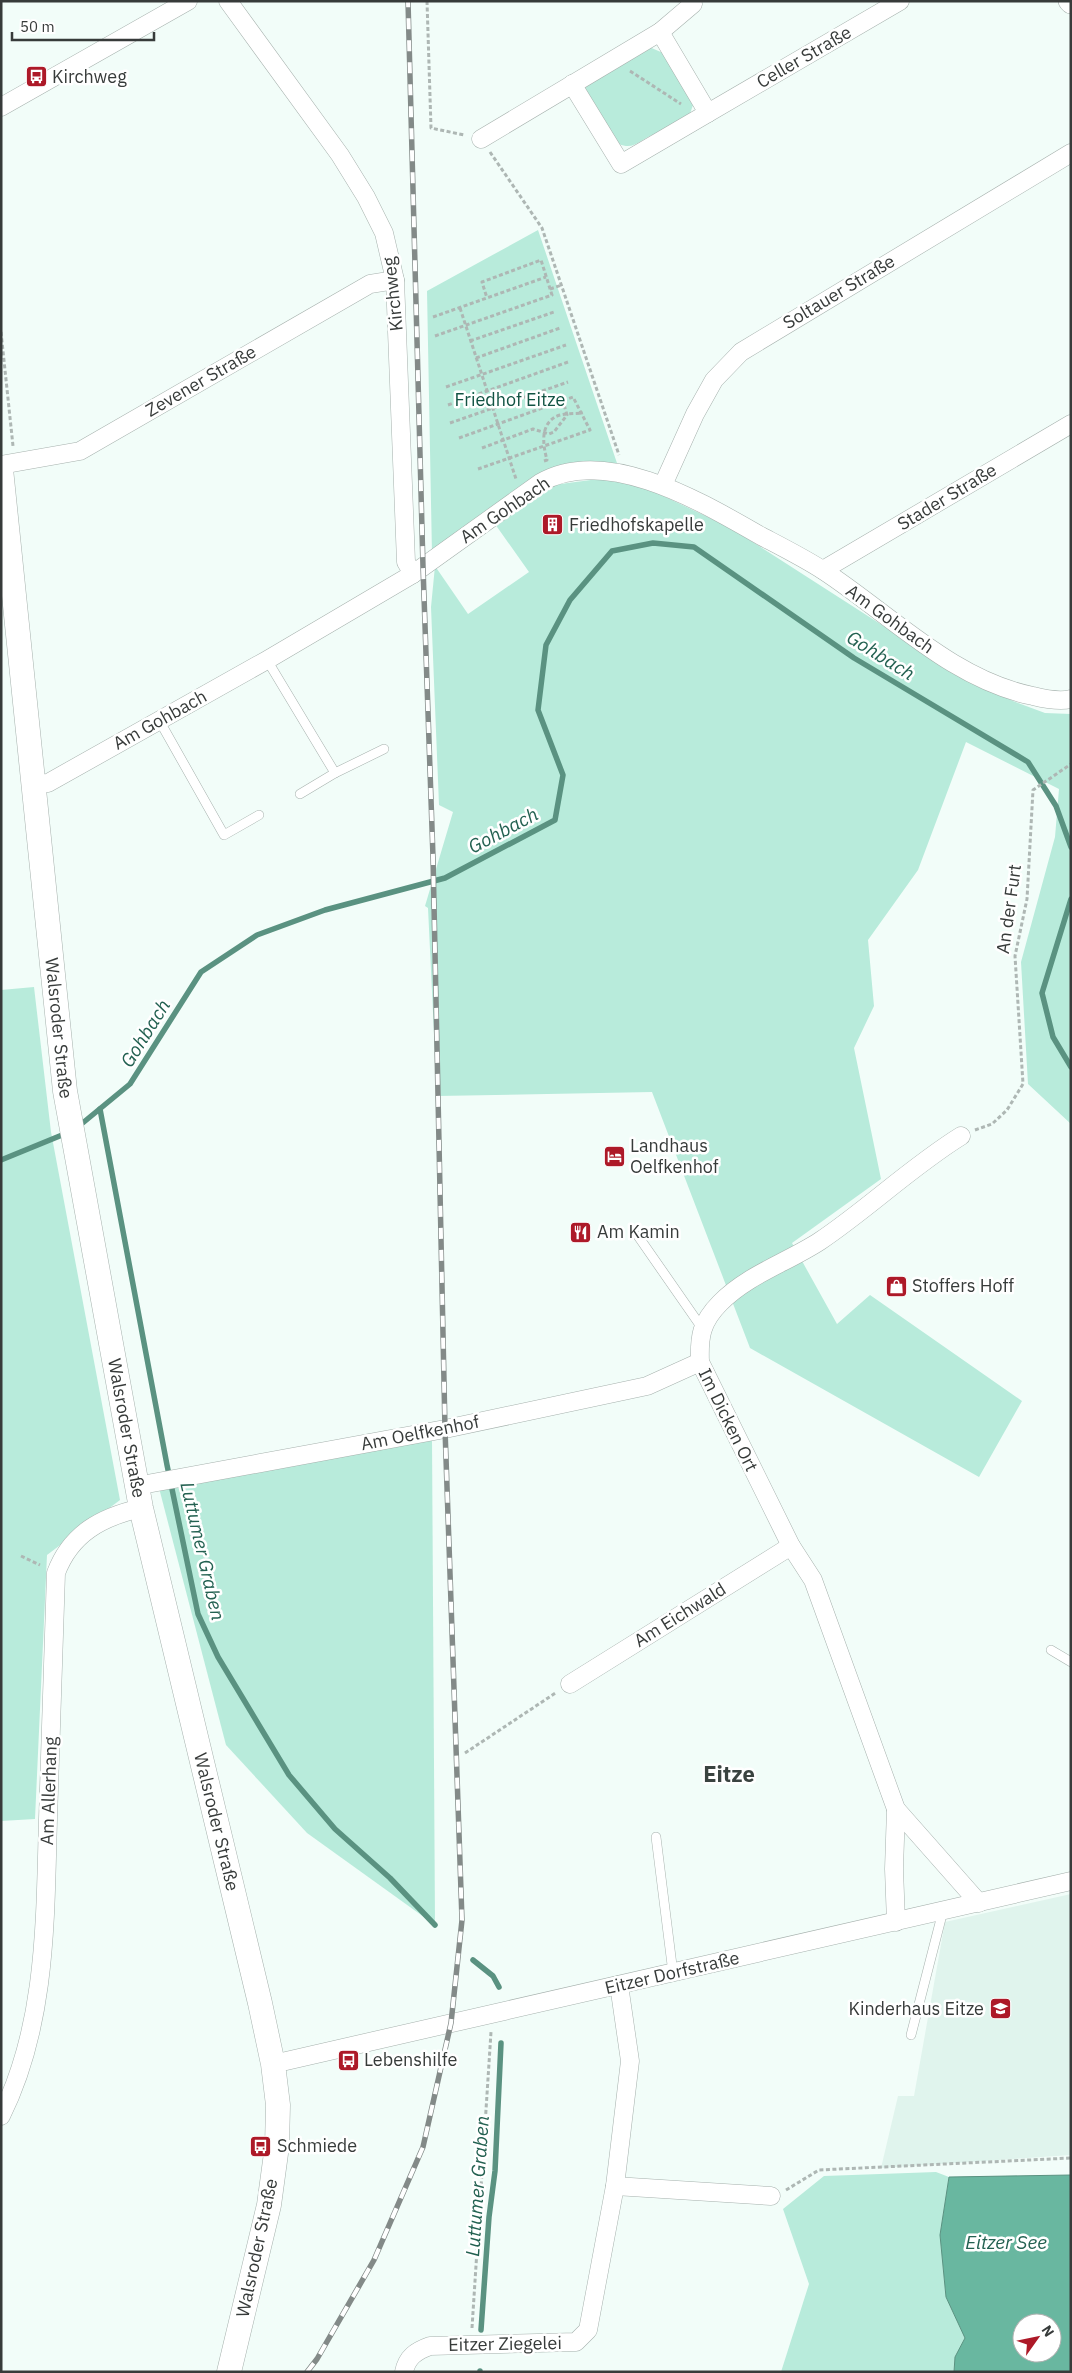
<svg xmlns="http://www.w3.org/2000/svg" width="1072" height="2373" viewBox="0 0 1072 2373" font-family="'IBM Plex Sans',sans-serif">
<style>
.built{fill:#e0f4ed}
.green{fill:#b8ebdb}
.water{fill:#69b7a0;stroke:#5a9281;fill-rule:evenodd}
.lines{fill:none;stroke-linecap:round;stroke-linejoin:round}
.stream{stroke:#5a9281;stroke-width:5.5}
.service-casing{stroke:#a6b1ad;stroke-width:10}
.minor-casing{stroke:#a6b1ad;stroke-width:19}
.tertiary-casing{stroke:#a6b1ad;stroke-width:22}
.secondary-casing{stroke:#a6b1ad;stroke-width:25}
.path{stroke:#aeb7b4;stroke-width:3;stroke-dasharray:4 2.5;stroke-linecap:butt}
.service{stroke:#fff;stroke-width:9}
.minor{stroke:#fff;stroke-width:18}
.tertiary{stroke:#fff;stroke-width:21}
.secondary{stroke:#fff;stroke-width:24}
.rail-casing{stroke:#838a88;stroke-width:5.5}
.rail{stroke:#fff;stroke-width:4;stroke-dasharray:11;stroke-linecap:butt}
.labels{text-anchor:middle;stroke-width:5;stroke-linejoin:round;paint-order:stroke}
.street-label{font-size:18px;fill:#373b3a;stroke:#fff}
.poi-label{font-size:18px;fill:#373b3a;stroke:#fff;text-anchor:start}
.park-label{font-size:18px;fill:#115343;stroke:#fff}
.water-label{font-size:19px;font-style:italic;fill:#236151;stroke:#fff}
.district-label{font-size:22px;font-weight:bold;fill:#3a4340;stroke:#fff}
</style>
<rect width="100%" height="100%" fill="#f2fdf9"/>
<polygon class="built" points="1071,1894 1071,2155 881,2168 898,2096 914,2096 945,1922"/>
<g class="green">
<path d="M647,46L663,53L693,105C691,110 690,116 687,119C678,127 665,132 655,134C641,138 635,151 619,144L585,89L587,83Z"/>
<polygon points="538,230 618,466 578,465 432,555 427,291"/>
<polygon points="621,476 731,528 952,670 1013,701 1045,713 1071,714 1071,1124 1028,1084 1021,962 1055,837 1059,789 966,742 918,870 868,940 874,1006 854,1048 881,1179 792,1243 837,1324 870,1295 1022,1401 979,1477 750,1348 652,1092 437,1096 428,908 425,906 453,812 439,805 431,607 435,566 468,614 529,572 495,524 553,485"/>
<polygon points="34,987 51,1132 120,1500 47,1555 35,1819 1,1821 1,990"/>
<polygon points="432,1439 435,1925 307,1833 226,1745 159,1488"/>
<polygon points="936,2172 949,2177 940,2235 946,2297 965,2338 955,2357 954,2372 781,2372 809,2284 783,2209 824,2176"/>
</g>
<path class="water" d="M1071,2175V2372H954L955,2357L965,2338L946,2297L940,2235L949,2177ZM1022,2323H1052V2353H1022Z"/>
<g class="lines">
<g class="stream">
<polyline points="1071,899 1042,993 1053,1037 1071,1067"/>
<polyline points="100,1109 167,1465 198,1614 218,1657 289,1775 335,1829 390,1878 435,1925"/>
<polyline points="79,1126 130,1084 201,972 257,935 325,910 445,878 555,820 563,775 538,710 546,645 570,600 612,551 653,543 694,547 854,658 1028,762 1056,806 1071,847"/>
<polyline points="1,1160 67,1133"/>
<polyline points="473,1960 493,1976 499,1987"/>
<polyline points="481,2330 489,2217 495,2171 501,2043"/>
<polyline points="480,2372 480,2371"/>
</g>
<defs>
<g id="service">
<polyline points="267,660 335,773 300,794"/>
<polyline points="159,720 224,835 259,815"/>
<polyline points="335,773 384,749"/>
<polyline points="638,1236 702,1328"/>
<polyline points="1051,1650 1071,1662"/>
<polyline points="656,1837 673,1973"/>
<polyline points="911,2035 943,1911"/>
</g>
<g id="minor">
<polyline points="228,1 340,155 366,197 384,233 395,280 406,562 413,574"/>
<polyline points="660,32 693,4"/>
<polyline points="572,84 621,164 708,113"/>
<polyline points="1,107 188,1"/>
<polyline points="481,139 660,32 708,113 900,1"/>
<polyline points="1,465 80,451 370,284 395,280"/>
<polyline points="663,485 695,414 714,380 741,352 1071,153"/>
<polyline points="823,570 1071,424"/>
<path d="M34,784L48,783L267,660L413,574L540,483C606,444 703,503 761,536C782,547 804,558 824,571C891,615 953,680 1033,696C1045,699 1059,702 1071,699"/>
<path d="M961,1136C911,1167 869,1208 820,1241C788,1262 747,1275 720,1303C701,1322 699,1337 700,1362L791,1546L813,1580L896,1809L979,1903"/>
<polyline points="136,1486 445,1429 647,1386 700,1362"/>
<polyline points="570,1684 791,1546"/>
<polyline points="896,1922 894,1869 896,1809"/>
<polyline points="273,2064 1071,1881"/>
<path d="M1,2116C47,2024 45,1919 48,1819C51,1737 53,1655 56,1573C71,1533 102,1517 141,1508"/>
<polyline points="615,2186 771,2196"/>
<path d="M404,2372C407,2357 416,2351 430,2346L576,2342L588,2330L615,2186L630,2061L619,1985"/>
</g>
<polyline id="tertiary" points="1069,1 1071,3"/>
<g id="secondary">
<path id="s1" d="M1,469L65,1091L141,1508L260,2003L273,2064L278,2105L277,2146L269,2205L229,2372"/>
</g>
</defs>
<use href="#service" class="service-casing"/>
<use href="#minor" class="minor-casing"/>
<use href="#tertiary" class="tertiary-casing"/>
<use href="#secondary" class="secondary-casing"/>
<g class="path">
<polyline points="427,1 431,128 464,135"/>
<polyline points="630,71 681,104"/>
<polyline points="490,152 542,228 619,455"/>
<polyline points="550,289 562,285"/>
<polyline points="460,308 516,479"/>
<polyline points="433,317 546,277"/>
<polyline points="1,332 13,446"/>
<polyline points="435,336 552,295 541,260 482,282 487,298"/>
<polyline points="470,341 554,312"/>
<polyline points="476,358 560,328"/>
<polyline points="446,387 566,345"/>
<polyline points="448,405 568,362"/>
<polyline points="450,423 568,382"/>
<polyline points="459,438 573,397 590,430 478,469"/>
<polyline points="482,448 533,429 549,434 554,432 567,415 563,401"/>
<path d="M544,461L547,460C543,445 540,426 555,417C562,413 575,414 583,413"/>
<polyline points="975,1130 992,1124 1007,1110 1023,1084 1015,956 1027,899 1033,790 1071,764"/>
<polyline points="21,1556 40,1565"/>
<polyline points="465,1753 557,1692"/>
<polyline points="786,2190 819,2170 1071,2158"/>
<polyline points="472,2328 491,2032"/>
</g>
<use href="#service" class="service"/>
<use href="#minor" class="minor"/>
<use href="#tertiary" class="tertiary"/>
<use href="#secondary" class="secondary"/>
<defs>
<polyline id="rail" points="307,2372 317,2359 374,2260 423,2147 451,2023 462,1920 445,1429 433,857 423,567 408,1"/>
</defs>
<use href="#rail" class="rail-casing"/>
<use href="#rail" class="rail"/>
</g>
<defs>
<symbol id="bus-square" viewBox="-11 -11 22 22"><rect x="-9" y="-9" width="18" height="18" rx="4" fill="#ad1928" stroke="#fff"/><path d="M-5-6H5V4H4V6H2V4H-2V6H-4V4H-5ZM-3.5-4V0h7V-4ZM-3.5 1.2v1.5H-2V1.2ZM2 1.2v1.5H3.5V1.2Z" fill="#fff"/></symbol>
<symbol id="building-square" viewBox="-11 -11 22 22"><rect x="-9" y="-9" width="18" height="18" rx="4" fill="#ad1928" stroke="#fff"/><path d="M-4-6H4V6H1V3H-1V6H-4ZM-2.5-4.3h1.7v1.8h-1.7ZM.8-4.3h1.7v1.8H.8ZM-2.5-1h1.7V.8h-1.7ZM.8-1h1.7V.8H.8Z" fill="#fff"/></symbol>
<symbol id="hotel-square" viewBox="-11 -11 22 22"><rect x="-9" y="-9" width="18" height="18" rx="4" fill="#ad1928" stroke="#fff"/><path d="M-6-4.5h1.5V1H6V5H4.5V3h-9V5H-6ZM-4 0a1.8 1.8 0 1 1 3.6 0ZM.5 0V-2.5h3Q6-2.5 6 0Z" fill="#fff"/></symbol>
<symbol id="restaurant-square" viewBox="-11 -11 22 22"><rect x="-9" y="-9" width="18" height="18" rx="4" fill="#ad1928" stroke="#fff"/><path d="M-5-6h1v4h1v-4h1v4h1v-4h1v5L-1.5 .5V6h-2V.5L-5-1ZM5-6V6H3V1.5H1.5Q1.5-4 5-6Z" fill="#fff"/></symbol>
<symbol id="shop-square" viewBox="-11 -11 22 22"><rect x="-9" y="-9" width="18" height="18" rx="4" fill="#ad1928" stroke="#fff"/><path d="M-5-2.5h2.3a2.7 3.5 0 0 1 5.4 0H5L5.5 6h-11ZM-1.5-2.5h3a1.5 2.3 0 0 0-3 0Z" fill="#fff"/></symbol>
<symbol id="school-square" viewBox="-11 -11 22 22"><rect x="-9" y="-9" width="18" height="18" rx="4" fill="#ad1928" stroke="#fff"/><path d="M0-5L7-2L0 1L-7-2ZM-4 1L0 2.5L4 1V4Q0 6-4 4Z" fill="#fff"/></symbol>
</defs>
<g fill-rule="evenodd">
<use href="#bus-square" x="24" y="64" width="25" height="25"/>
<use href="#building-square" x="540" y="512" width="25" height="25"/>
<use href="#hotel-square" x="602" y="1144" width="25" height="25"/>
<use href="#restaurant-square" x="568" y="1220" width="25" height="25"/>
<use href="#shop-square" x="884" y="1274" width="25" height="25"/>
<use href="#school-square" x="988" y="1996" width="25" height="25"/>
<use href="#bus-square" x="336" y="2048" width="25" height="25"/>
<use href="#bus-square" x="248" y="2134" width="25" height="25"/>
</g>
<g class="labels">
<g class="street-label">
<text transform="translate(804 57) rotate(-30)" y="6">Celler Straße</text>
<text transform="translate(839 292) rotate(-31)" y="6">Soltauer Straße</text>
<text transform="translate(393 294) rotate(-96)" y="6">Kirchweg</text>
<text transform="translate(201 381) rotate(-30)" y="6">Zevener Straße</text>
<text transform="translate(947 497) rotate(-31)" y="6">Stader Straße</text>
<text transform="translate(505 510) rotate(-34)" y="6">Am Gohbach</text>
<text transform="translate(890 619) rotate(36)" y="6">Am Gohbach</text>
<text transform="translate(160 720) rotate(-29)" y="6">Am Gohbach</text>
<text transform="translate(1009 909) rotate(-82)" y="6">An der Furt</text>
<text dy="6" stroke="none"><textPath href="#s1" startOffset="562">Walsroder Straße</textPath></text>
<text transform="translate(728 1420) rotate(64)" y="6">Im Dicken Ort</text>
<text dy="6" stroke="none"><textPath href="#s1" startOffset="968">Walsroder Straße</textPath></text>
<text transform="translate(420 1433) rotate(-11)" y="6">Am Oelfkenhof</text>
<text transform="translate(680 1615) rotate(-32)" y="6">Am Eichwald</text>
<text transform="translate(49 1791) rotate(-88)" y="6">Am Allerhang</text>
<text dy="6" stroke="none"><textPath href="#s1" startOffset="1372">Walsroder Straße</textPath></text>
<text transform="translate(672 1973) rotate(-13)" y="6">Eitzer Dorfstraße</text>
<text transform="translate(257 2248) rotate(-78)" y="6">Walsroder Straße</text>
<text transform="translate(505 2344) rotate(-1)" y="6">Eitzer Ziegelei</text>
</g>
<g class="poi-label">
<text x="52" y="83">Kirchweg</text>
<text x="569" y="531">Friedhofskapelle</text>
<text x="630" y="1152">Landhaus<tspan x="630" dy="21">Oelfkenhof</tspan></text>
<text x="597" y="1238">Am Kamin</text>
<text x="912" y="1292">Stoffers Hoff</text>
<text x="984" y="2015" text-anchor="end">Kinderhaus Eitze</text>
<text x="364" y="2066">Lebenshilfe</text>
<text x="277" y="2152">Schmiede</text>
</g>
<g class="park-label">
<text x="510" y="406">Friedhof Eitze</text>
</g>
<g class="water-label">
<text transform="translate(881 655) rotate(32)" y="7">Gohbach</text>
<text transform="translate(503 830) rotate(-28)" y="7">Gohbach</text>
<text transform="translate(145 1033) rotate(-58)" y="7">Gohbach</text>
<text transform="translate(203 1551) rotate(77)" y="7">Luttumer Graben</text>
<text transform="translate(477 2186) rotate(-86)" y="7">Luttumer Graben</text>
<text x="1006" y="2249">Eitzer See</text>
</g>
<g class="district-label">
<text x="729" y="1782">Eitze</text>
</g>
</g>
<rect width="1072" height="2373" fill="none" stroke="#373b3a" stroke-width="5"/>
<g transform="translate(1037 2338) rotate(57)"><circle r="24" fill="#ffffff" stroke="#afb1b0"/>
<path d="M0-4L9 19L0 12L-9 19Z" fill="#ad1928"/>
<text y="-8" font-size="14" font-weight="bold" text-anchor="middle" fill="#373b3a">N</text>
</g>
<path d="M12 32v8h142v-8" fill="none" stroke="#373b3a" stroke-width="2.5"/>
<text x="20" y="32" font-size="15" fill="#373b3a" stroke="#ffffff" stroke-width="4" paint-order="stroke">50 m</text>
</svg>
